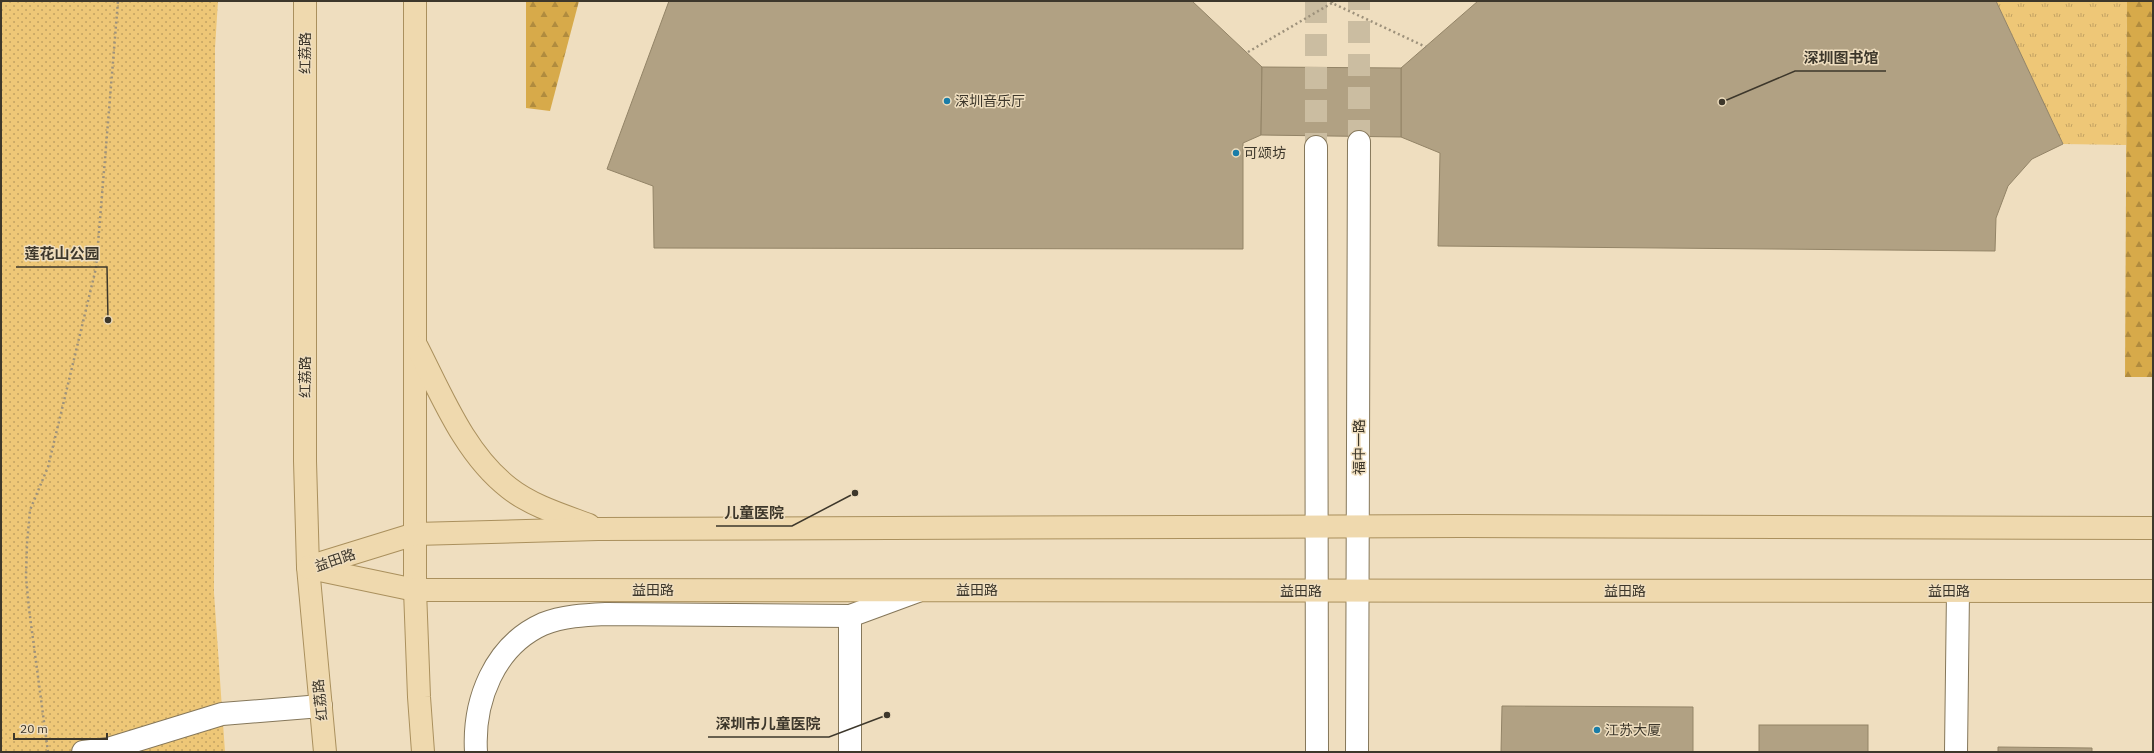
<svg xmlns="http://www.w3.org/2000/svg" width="2154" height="753" viewBox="0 0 2154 753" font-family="'IBM Plex Sans','Noto Sans SC',sans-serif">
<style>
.grass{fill:url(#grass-tufts)}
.forest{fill:url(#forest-firs)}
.park{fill:url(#park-dots)}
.building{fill:#b1a183;stroke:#938467}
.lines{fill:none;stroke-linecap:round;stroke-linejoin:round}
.minor-tunnel{stroke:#cbbda1;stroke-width:22;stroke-dasharray:22 11;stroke-linecap:butt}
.minor-casing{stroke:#85775a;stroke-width:24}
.major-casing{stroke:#aa905d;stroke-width:24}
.path{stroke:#9d917b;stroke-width:2.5;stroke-dasharray:2 3;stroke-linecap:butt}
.minor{stroke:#fff;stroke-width:22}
.major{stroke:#efd9ae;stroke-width:22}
.path-bridge{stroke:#9d917b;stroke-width:2.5;stroke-dasharray:2 3;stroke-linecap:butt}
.poi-dot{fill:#1a7da8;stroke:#efdebf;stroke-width:1.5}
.labels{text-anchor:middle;stroke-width:3;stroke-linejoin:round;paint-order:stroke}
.street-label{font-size:14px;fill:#3d372b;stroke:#efdebf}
.poi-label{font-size:14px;fill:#3d372b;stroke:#efdebf;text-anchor:start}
.leader{fill:none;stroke:#3d372b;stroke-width:1.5}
.callout-dot{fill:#3d372b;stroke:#efdebf;stroke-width:1.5}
.callout-label{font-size:15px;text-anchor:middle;font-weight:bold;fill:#3d372b;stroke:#efdebf;stroke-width:3;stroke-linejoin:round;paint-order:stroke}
</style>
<defs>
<pattern id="grass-tufts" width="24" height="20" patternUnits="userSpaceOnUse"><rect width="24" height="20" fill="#eec777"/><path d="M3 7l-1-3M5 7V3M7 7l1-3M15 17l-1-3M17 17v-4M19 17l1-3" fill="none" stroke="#c2a262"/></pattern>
<pattern id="forest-firs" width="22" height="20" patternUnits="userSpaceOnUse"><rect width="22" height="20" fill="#d7aa4a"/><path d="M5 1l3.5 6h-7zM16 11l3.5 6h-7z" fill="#b08b3e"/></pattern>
<pattern id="park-dots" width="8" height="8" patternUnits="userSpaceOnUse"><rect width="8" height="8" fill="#eec777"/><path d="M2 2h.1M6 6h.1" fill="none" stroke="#c2a262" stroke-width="1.8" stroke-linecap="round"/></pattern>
</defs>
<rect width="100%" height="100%" fill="#efdebf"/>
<polygon class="grass" points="1996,1 2127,1 2126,145 2063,144"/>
<g class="forest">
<polygon points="526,1 579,1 550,111 526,108"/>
<polygon points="2127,1 2153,1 2153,377 2125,377"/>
</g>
<polygon class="park" points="1,1 218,1 215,48 214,593 225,752 1,752"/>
<g class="building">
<polygon points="669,1 1192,1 1262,67 1261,135 1243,143 1243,249 654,248 653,186 607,169"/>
<polygon points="1478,1 1996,1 2063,144 2032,159 2008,186 1996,218 1995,251 1438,246 1440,153 1401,137 1401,68"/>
<polygon points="1262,67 1401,68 1401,137 1261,135"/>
<polygon points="1502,706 1693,707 1693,752 1501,752"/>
<rect x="1759" y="725" width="109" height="27"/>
<polygon points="1998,747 2092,748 2092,752 1998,752"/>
</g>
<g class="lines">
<g class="minor-tunnel">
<polyline points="1316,1 1316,147"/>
<polyline points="1359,142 1359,1"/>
</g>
<defs>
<g id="minor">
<polyline points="1316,147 1317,752"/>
<polyline points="83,752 108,749 222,714 321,706"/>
<path d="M476,752C473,701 494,646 543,624C563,616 585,615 606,614L850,616L918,591"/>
<polyline points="850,752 850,616"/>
<polyline points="1357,752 1359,142"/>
<polyline points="1956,752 1958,591"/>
</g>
<g id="major">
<polyline points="305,1 305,461 308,567 325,752"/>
<polyline points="415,1 415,590 419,697 423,752"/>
<path d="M417,347C442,396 465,454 509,488C532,506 562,515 589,525"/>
<polyline points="308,567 415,534 598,529 1462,526 2153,528"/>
<polyline points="310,568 415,590 2153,591"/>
</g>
</defs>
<use href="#minor" class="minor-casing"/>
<use href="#major" class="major-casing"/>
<g class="path">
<polyline points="1332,3 1332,1"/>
<polyline points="48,752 29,609 26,577 27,544 30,510 48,467 96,268 118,1"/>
</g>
<use href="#minor" class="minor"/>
<use href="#major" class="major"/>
<polyline class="path-bridge" points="1248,52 1332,3 1426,47"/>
</g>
<g class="poi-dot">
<circle cx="947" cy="101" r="4"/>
<circle cx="1236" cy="153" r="4"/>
<circle cx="1597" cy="730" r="4"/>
</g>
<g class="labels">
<g class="street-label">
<text transform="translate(305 53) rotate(-90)" y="5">红荔路</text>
<text transform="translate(305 377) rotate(-90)" y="5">红荔路</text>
<text transform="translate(1359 447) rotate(-90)" y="5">福中一路</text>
<text transform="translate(335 560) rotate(-19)" y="5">益田路</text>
<text x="653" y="595">益田路</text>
<text x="977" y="595">益田路</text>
<text x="1301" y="596">益田路</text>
<text x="1625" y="596">益田路</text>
<text x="1949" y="596">益田路</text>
<text transform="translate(320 700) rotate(-96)" y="5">红荔路</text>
</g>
<g class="poi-label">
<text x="955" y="106">深圳音乐厅</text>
<text x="1244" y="158">可颂坊</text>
<text x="1605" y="735">江苏大厦</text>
</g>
</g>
<path class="leader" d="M1722 102L1795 71H1886M108 320L107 267H16M855 493L792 526H716M887 715L829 737H708"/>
<g class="callout-dot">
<circle cx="1722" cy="102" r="4"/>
<circle cx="108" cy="320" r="4"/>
<circle cx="855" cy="493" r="4"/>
<circle cx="887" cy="715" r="4"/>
</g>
<g class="callout-label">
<text x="1841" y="63">深圳图书馆</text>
<text x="62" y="259">莲花山公园</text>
<text x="754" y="518">儿童医院</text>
<text x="768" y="729">深圳市儿童医院</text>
</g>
<rect width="2154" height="753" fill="none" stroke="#3d372b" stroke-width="4"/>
<path d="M14 733v6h93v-6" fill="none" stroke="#3d372b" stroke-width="2"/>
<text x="20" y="733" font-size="12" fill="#3d372b" stroke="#efdebf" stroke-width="3" paint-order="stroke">20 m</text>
</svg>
